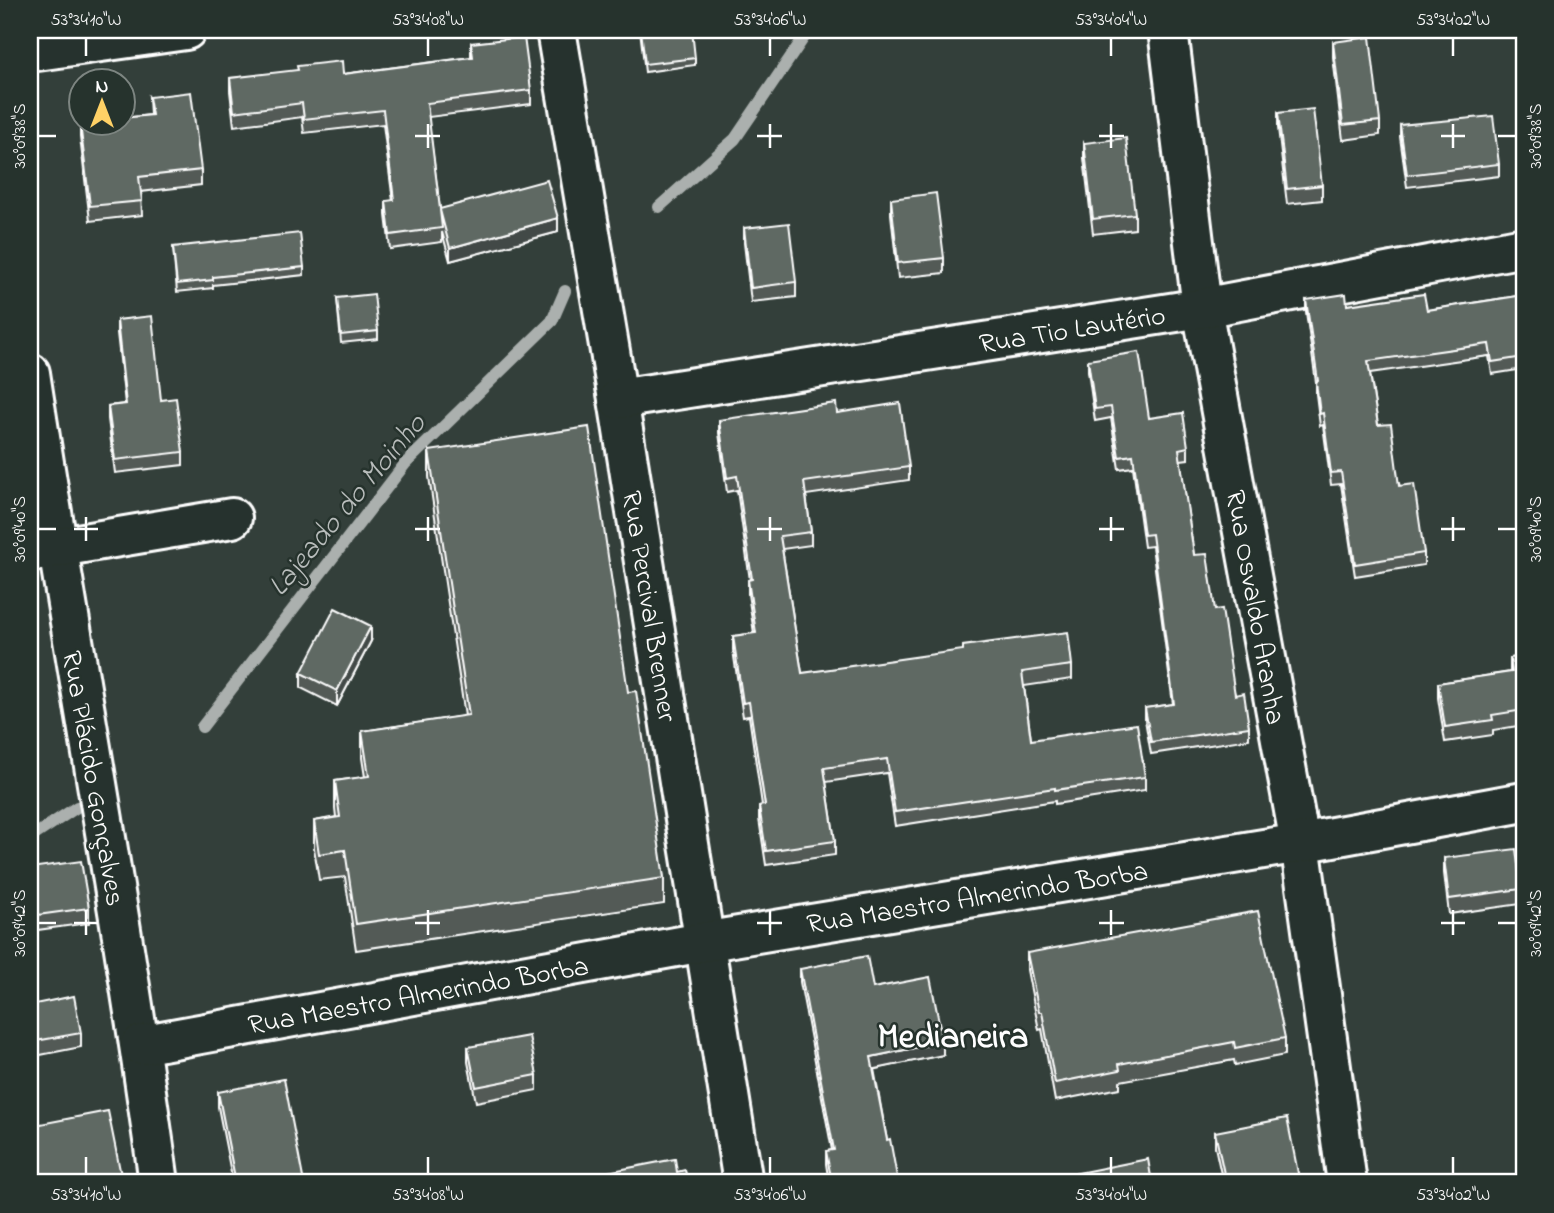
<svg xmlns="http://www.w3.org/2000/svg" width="1554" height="1213" viewBox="0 0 1554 1213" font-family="'Indie Flower',sans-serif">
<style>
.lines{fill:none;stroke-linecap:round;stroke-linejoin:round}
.stream{stroke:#abb0ae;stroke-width:12}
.minor-casing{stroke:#fff;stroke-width:44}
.minor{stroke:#26332d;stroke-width:38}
.wall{fill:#525a56;stroke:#fff;stroke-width:2}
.shaded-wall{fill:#424a46;stroke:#fff;stroke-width:2}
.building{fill:#5f6964;stroke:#fff;stroke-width:2}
.ticks{fill:none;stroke:#fff;stroke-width:2.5}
.labels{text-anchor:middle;stroke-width:5;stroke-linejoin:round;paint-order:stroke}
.street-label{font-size:28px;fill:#fff;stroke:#26332d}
.water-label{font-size:30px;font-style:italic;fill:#b9bdbc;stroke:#26332d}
.district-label{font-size:35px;font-weight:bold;fill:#fff;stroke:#26332d}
.neatline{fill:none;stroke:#fff;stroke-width:2.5}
.ticks-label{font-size:18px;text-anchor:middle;fill:#fff}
</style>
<rect width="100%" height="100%" fill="#333f3a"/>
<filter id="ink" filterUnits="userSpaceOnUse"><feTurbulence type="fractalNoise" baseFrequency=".0143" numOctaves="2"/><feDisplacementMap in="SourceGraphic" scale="14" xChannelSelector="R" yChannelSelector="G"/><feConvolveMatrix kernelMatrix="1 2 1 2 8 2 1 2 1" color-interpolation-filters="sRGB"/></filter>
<g filter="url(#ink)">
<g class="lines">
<g class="stream">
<polyline points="659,207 735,139 809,30"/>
<polyline points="202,727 405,464 552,321 565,291"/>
<polyline points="30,838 77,807"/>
</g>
<defs>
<g id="minor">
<polyline points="556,30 618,399 743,1183"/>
<polyline points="1168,30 1202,308 1300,843 1347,1183"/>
<polyline points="30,52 186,30"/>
<path d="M30,373C71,643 122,912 159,1183"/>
<polyline points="618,399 1202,308 1524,247"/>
<polyline points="30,552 232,518"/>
<polyline points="140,1045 703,942 1300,843 1524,802"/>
</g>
</defs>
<use href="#minor" class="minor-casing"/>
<use href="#minor" class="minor"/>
</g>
<g class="wall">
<polygon points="640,30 695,58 695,65 645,72"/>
<polygon points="1333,42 1380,121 1380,135 1343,140 1333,57"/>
<polygon points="471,43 531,90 531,104 428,117 440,209 558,232 450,261 442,232 442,242 390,249 386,215 386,201 393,201 383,124 304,133 302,117 234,126 230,91 230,78 343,74 471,57"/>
<polygon points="149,97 201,170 201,185 141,192 142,215 90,221 80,137 80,123 150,115"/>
<polygon points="1278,113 1322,185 1322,200 1287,204 1278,128"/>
<polygon points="1400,125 1499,164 1499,176 1407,187 1400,137"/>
<polygon points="1084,143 1135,214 1135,229 1093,234 1084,158"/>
<polygon points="891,199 944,258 944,273 898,278 891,214"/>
<polygon points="744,228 796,282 796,297 751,302 744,243"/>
<polygon points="173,247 304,267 304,275 213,285 213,288 177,292"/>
<polygon points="1524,295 1524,369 1492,374 1489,356 1370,373 1378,425 1424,553 1424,565 1355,576 1341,484 1331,485 1323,425 1320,426 1316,394 1316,382 1306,312 1306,300 1347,305 1427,310"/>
<polygon points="337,298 378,331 378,339 341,343"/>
<polygon points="117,320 161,400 183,452 183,465 115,473 108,419 108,406 125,404 117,333"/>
<polygon points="1088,360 1149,418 1188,447 1188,459 1180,460 1194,555 1215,610 1235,695 1249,727 1249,739 1151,754 1145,720 1145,708 1173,704 1152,546 1144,547 1133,467 1119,469 1111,418 1095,421 1088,371"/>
<polygon points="837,413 909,467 909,480 806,495 811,532 811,545 782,549 802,673 1072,665 1072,679 1024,686 1031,740 1145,777 1145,790 1055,804 1055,801 895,826 887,773 826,782 835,841 835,855 766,865 759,819 759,806 762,805 749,716 743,717 733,650 733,636 754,633 748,594 748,580 750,580 737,490 727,492 719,433 719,420"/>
<polygon points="429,451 628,692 664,878 664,904 356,950 345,877 319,880 314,848 314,821 336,817 335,808 335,781 365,777 362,758 362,731 465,716 429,477"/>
<polygon points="371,641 337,706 301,688 301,673"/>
<polygon points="1524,656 1524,725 1493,730 1493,735 1445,742 1438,698 1438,683 1510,672 1510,658"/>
<polygon points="1444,858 1521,889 1521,904 1449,914 1444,873"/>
<polygon points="30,868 89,908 89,923 30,931"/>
<polygon points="1027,953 1285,1038 1285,1055 1235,1065 1234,1060 1120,1081 1120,1088 1055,1101 1042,1029 1039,1030 1027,970"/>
<polygon points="800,969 873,988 943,1055 874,1069 887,1140 897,1177 897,1183 829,1183 826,1164 826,1151 832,1150 800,982"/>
<polygon points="30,1005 81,1033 81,1047 30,1057"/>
<polygon points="468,1047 537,1075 537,1090 476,1102 468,1062"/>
<polygon points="218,1092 304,1183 233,1183 218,1107"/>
<polygon points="1215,1132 1300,1183 1223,1183 1215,1147"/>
<polygon points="122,1180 122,1183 30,1183"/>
</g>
<g class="shaded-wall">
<polygon points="558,218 558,232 450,261 450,248"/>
<polygon points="371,626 371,641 337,706 337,691"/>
<polygon points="943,1042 943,1055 871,1070 871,1057"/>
</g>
<g class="building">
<polygon points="641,30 692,30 695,58 645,64"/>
<polygon points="524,37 531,90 427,103 440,209 547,180 558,218 450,248 440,210 442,228 390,235 386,201 394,200 383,110 304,119 302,103 234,112 230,78 298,70 297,66 342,61 343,74 473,57 471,43"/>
<polygon points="1370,37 1380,121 1343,125 1333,42"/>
<polygon points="191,92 201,170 139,177 142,201 90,206 80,123 122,122 122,118 152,115 149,97"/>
<polygon points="1313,109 1322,185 1287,189 1278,113"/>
<polygon points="1493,116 1499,164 1407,175 1400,125"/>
<polygon points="1126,138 1135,214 1093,219 1084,143"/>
<polygon points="936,193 944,258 898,263 891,199"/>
<polygon points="789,223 796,282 751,288 744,228"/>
<polygon points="300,233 304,267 213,277 213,280 177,284 173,247"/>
<polygon points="374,294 378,331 341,335 337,298"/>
<polygon points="1346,294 1347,305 1424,294 1427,310 1524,295 1524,357 1492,362 1489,344 1368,361 1378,425 1391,424 1399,486 1414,484 1424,553 1355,564 1341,472 1331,473 1323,413 1320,414 1316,382 1318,381 1306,300"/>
<polygon points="152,316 161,400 176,398 183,452 115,460 108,406 126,404 117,320"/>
<polygon points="1139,352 1149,418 1183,413 1188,447 1179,449 1194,555 1207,554 1215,610 1222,609 1235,695 1244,693 1249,727 1151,742 1145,708 1174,704 1152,534 1144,535 1133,455 1119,457 1111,407 1095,409 1088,360"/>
<polygon points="836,403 837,413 900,403 909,467 804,482 811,532 780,536 802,673 963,650 963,646 1068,632 1072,665 1022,672 1031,740 1137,724 1145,777 1055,790 1055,788 895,812 887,759 824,768 835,841 766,851 759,806 765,805 749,702 743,703 733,636 756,633 748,580 752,579 737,476 727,478 719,420"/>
<polygon points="589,427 628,692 636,691 664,878 356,924 345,850 319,854 314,821 340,817 335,781 369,776 362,731 469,715 429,451"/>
<polygon points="335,608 371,626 337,691 301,673"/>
<polygon points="1524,656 1524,710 1492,715 1493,720 1445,727 1438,683 1512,672 1510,658"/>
<polygon points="1516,849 1521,889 1449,899 1444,858"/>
<polygon points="81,861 89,908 30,916 30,868"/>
<polygon points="1258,911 1285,1038 1235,1048 1234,1042 1119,1064 1120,1070 1055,1083 1042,1012 1039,1012 1027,953"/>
<polygon points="867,956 873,988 930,977 943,1042 871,1057 887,1140 890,1139 897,1177 881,1180 881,1183 832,1183 826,1151 834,1150 800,969"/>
<polygon points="74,996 81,1033 30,1042 30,1005"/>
<polygon points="529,1036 537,1075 476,1087 468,1047"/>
<polygon points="284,1079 304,1183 236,1183 218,1092"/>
<polygon points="108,1111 122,1180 104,1183 30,1183 30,1126"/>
<polygon points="1287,1118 1300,1183 1226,1183 1215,1132"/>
<polygon points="675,1159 677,1172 685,1170 688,1183 551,1183"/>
<polygon points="1148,1159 1152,1183 1075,1183 1073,1174"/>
</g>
</g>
<path class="ticks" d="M86,38V56M428,38V56M770,38V56M1111,38V56M1453,38V56M428,124V148M770,124V148M1111,124V148M1453,124V148M38,136H56M415,136H440M757,136H782M1099,136H1124M1441,136H1465M1498,136H1516M86,517V541M428,517V541M770,517V541M1111,517V541M1453,517V541M38,529H56M74,529H98M415,529H440M757,529H782M1099,529H1124M1441,529H1465M1498,529H1516M86,910V935M428,910V935M770,910V935M1111,910V935M1453,910V935M38,923H56M74,923H98M415,923H440M757,923H782M1099,923H1124M1441,923H1465M1498,923H1516M86,1157V1174M428,1157V1174M770,1157V1174M1111,1157V1174M1453,1157V1174"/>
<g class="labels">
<g class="street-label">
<text transform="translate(1072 328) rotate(-9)" y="10">Rua Tio Lautério</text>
<text transform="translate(651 606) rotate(81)" y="10">Rua Percival Brenner</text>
<text transform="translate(1257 607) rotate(80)" y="10">Rua Osvaldo Aranha</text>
<text transform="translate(95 778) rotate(80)" y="10">Rua Plácido Gonçalves</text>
<text transform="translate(977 896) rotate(-9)" y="10">Rua Maestro Almerindo Borba</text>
<text transform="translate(418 994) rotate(-10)" y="10">Rua Maestro Almerindo Borba</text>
</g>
<g class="water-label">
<text transform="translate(346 504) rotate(-50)" y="10">Lajeado do Moinho</text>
</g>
<g class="district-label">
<text x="953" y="1047">Medianeira</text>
</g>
</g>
<rect width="1554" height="1213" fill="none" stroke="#26332d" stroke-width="77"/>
<g transform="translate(102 102)"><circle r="33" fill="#26332d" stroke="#7d8581" stroke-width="2"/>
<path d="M0-5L12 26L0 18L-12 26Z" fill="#ffd166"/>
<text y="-10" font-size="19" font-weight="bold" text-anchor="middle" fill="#ffffff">N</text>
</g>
<rect x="38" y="38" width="1478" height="1136" class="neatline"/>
<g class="ticks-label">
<text x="86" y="25">53°34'10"W</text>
<text x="428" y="25">53°34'08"W</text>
<text x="770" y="25">53°34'06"W</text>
<text x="1111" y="25">53°34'04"W</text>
<text x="1453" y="25">53°34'02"W</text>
<text transform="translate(19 136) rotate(-90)" y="6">30°09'38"S</text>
<text transform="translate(1535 136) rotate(-90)" y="6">30°09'38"S</text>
<text transform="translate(19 529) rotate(-90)" y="6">30°09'40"S</text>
<text transform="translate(1535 529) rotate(-90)" y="6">30°09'40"S</text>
<text transform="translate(19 923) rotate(-90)" y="6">30°09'42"S</text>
<text transform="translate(1535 923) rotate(-90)" y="6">30°09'42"S</text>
<text x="86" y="1200">53°34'10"W</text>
<text x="428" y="1200">53°34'08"W</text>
<text x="770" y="1200">53°34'06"W</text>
<text x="1111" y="1200">53°34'04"W</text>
<text x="1453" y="1200">53°34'02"W</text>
</g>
</svg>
